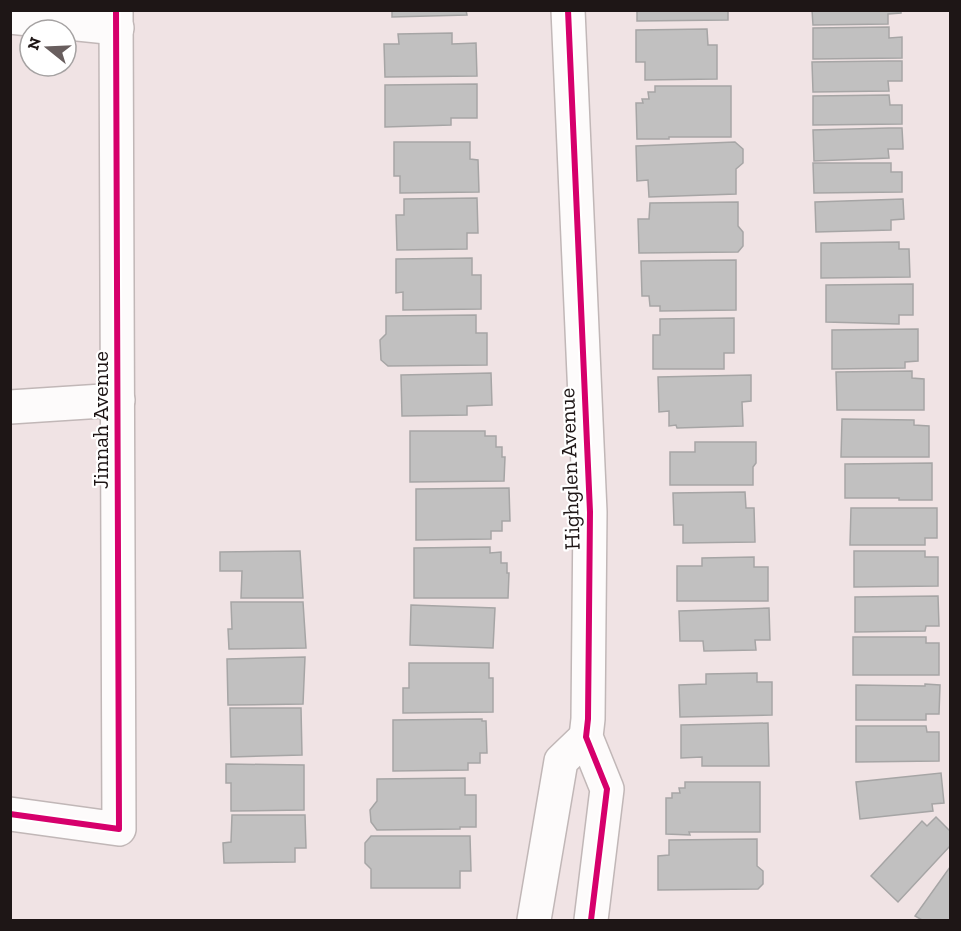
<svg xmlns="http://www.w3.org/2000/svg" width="961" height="931" viewBox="0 0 961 931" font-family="'Zilla Slab',serif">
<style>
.building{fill:#c1c0c0;stroke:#a6a5a5;stroke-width:1.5}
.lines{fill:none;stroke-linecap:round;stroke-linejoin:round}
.street-casing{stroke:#c1b7b7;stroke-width:36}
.secondary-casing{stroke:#c1b7b7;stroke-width:36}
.street{stroke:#fdfbfb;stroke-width:33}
.secondary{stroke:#fdfbfb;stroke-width:33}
.cycleway-casing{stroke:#fff;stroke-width:10}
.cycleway{stroke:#d6006c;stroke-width:6}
.labels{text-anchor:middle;stroke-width:4.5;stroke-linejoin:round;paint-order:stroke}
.street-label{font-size:22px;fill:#1e1616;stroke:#fff}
</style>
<rect width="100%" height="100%" fill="#f0e3e4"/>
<g class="building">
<polygon points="392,10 466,10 467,15 392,17"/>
<polygon points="637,10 728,10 728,20 637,21"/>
<polygon points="812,10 901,10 901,13 888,14 888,24 813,25"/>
<polygon points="889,27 889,38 902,37 902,58 813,59 813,28"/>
<polygon points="707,29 708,45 717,45 717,79 645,80 645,62 636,62 636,30"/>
<polygon points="452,33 452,44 476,43 477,76 385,77 384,44 399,44 398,34"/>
<polygon points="889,61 902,61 902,81 888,81 889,91 813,92 812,62"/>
<polygon points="477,84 477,118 451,118 451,125 385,127 385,85"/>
<polygon points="655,86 731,86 731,137 669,137 669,139 637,139 636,103 643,103 642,99 649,99 648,92 655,92"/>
<polygon points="889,95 890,105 902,105 902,124 813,125 813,96"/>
<polygon points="889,128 902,128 903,146 903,149 888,149 889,158 814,161 813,130"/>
<polygon points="394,142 470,142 470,159 478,160 479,192 400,193 400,176 394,176"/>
<polygon points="735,142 743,149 743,163 736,169 736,194 649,197 648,180 637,181 636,146"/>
<polygon points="813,163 891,163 891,172 902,172 902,192 814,193"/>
<polygon points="477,198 478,233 467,233 467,249 397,250 396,215 404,215 404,199"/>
<polygon points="903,199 904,219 891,220 891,230 816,232 815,202"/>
<polygon points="738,202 738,226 743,232 743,246 738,252 639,253 638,219 649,219 650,203"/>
<polygon points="899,242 899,249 909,249 910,277 821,278 821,243"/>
<polygon points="472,258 472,275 481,275 481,309 403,310 403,292 396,293 396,259"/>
<polygon points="736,260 736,310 660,311 660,306 650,306 649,296 642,296 641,261"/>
<polygon points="913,284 913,315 899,315 899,324 826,322 826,285"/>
<polygon points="476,315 476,333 487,333 487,365 388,366 381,360 380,340 386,334 386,316"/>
<polygon points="734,318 734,353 724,353 724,369 653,369 653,335 660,335 660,319"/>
<polygon points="918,329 918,361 905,362 905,368 832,369 832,330"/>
<polygon points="912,371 912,378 924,379 924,410 837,410 836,372"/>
<polygon points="491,373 492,405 467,406 467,415 402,416 401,375"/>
<polygon points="751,375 751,401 742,402 743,426 677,428 676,425 669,426 669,411 659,412 658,377"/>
<polygon points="842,419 914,420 914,425 929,426 929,457 841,457"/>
<polygon points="410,431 485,431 485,436 496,436 496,447 502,447 502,457 505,457 504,481 410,482"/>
<polygon points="695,442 756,442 756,463 753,467 753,485 670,485 670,452 695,452"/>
<polygon points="932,463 932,500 899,500 899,498 845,498 845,464"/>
<polygon points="509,488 510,521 502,521 502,531 491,531 491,539 416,540 416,489"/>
<polygon points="745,492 746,508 754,508 755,542 683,543 683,525 674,525 673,493"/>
<polygon points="851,508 937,508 937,538 925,538 925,545 850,545"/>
<polygon points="490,547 490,553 501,552 501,563 507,563 507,573 509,573 508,598 414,598 414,548"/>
<polygon points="300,551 303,598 241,598 242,571 220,571 220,552"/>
<polygon points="854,551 925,551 925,557 938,557 938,586 854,587"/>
<polygon points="754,557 754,567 768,567 768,601 677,601 677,566 702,566 702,558"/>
<polygon points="938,596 939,626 926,626 925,631 855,632 855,597"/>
<polygon points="231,602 303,602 306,648 229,649 228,629 232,629"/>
<polygon points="411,605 495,608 493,648 410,645"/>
<polygon points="769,608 770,640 755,640 756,650 704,651 703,641 680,641 679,611"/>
<polygon points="853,637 926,637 926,643 939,643 939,675 853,675"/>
<polygon points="305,657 303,704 228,705 227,659"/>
<polygon points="409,663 489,663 489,678 493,678 493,712 403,713 403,688 409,688"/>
<polygon points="757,673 757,682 772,682 772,715 680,717 679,685 706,684 706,674"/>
<polygon points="925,684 940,685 939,714 926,714 926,720 856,720 856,685 925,686"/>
<polygon points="230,708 301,708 302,755 231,757"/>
<polygon points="482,719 482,721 486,721 487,753 480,753 480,763 468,763 468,770 393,771 393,720"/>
<polygon points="768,723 769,766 702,766 702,757 681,758 681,725"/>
<polygon points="856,726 926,726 927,732 939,732 939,761 856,762"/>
<polygon points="226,764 304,765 304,810 231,811 231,783 226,783"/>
<polygon points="941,773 944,803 932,804 933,811 860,819 856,782"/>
<polygon points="465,778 465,795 476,795 476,827 460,827 460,829 377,830 371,822 370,810 377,801 377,779"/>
<polygon points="685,782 760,782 760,832 689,832 690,835 666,834 666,798 672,798 672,793 680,793 679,788 685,788"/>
<polygon points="232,815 305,815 306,848 295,848 295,862 224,863 223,843 231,842"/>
<polygon points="936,817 950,831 950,846 898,902 871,876 922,821 927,826"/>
<polygon points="371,836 470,836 471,871 460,871 460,888 371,888 371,869 365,863 365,843"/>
<polygon points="757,839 757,866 763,871 763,884 758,889 658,890 658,856 669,855 669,840"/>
<polygon points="950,867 950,920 922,920 915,916"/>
</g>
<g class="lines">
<defs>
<g id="street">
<polyline points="10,17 117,28"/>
<polyline points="10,407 118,400"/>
<polyline points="10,814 119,829 116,10"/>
</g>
<g id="secondary">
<polyline points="568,10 590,512 588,719 586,737 607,789 591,920"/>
<polyline points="534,920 561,761 586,737"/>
</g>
</defs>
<use href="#street" class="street-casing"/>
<use href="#secondary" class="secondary-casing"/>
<use href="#street" class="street"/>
<use href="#secondary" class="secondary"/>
<defs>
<g id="cycleway">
<polyline points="568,10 590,512 588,719 586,737 607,789 591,920"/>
<polyline points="10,814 119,829 116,10"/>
</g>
</defs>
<use href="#cycleway" class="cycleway-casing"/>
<use href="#cycleway" class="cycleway"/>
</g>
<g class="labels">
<g class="street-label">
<text transform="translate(100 420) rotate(-90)" y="8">Jinnah Avenue</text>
<text transform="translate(569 469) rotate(-92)" y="8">Highglen Avenue</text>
</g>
</g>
<rect width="961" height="931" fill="none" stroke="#1e1616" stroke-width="24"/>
<g transform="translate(48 48) rotate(288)"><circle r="28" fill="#ffffff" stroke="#a5a2a2" stroke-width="1.5"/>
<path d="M0-4.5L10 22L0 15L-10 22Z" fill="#685e5e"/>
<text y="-9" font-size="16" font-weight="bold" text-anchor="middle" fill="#1e1616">N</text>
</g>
</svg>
